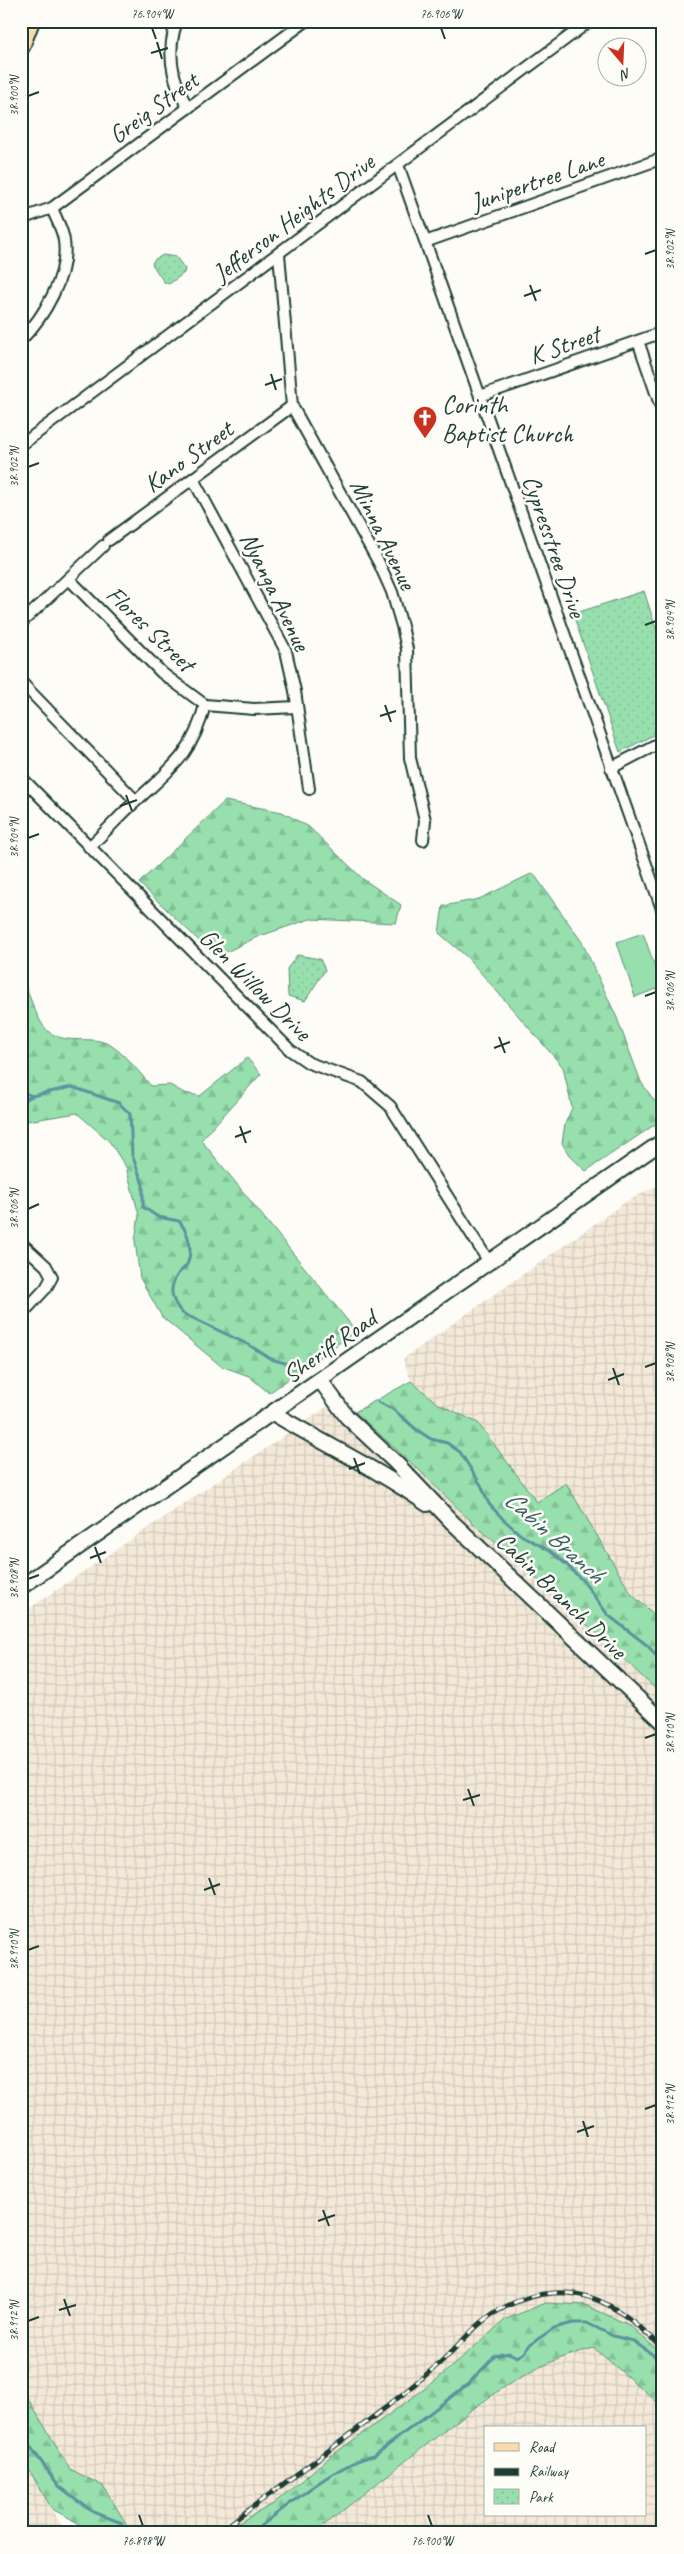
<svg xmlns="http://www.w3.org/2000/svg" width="684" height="2554" viewBox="0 0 684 2554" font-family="Caveat,sans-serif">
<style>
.industrial{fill:url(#industrial-grid);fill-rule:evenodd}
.grass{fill:#97e0ae;stroke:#5b8e71}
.forest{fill:url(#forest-firs);stroke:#5b8e71}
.park{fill:url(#park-dots);stroke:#5b8e71}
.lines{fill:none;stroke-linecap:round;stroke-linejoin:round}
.stream{stroke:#5b929d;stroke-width:3}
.street-casing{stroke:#1f3d34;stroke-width:14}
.secondary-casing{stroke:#1f3d34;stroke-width:18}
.primary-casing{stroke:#1f3d34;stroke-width:20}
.street{stroke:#fdfcf7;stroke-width:10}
.secondary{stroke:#fdfcf7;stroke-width:14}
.primary{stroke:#fddcac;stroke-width:16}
.rail-casing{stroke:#1f3d34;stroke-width:5}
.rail{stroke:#fdfcf7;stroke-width:3;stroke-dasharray:9;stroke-linecap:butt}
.ticks{fill:none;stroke:#1f3d34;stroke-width:2}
.labels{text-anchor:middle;stroke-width:5;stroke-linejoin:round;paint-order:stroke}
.street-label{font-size:25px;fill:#1f3d34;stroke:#fdfcf7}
.poi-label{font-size:25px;fill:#1f3d34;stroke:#fdfcf7;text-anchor:start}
.water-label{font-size:26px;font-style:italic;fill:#386060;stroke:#fdfcf7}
.neatline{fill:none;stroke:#1f3d34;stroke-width:2}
.ticks-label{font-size:12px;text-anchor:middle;fill:#1f3d34}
</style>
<defs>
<pattern id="industrial-grid" width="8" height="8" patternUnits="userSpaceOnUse" patternTransform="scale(1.25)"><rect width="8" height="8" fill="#f4e9d9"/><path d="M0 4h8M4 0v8" fill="none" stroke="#d1c9bb"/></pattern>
<pattern id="forest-firs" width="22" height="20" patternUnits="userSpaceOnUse" patternTransform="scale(1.25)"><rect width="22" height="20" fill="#97e0ae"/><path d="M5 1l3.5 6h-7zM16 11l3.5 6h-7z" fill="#82c196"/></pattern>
<pattern id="park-dots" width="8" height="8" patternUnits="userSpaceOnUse" patternTransform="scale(1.25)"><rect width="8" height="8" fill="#97e0ae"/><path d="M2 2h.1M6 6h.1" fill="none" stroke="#82c196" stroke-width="1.8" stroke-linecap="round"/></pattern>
</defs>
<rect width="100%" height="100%" fill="#fdfcf7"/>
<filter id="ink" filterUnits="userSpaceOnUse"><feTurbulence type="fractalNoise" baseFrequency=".02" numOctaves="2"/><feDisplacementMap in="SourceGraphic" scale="10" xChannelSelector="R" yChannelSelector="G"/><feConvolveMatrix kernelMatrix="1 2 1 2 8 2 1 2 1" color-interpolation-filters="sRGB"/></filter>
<g filter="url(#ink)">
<g class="industrial">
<polygon points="663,1183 663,1622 632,1595 566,1483 537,1502 478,1423 437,1403 411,1381 403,1359 627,1201"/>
<polygon points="343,1396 355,1412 419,1470 474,1524 562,1601 663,1696 663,2355 629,2325 506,2319 434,2382 331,2456 273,2504 220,2533 132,2533 103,2486 70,2469 21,2387 21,1614"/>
<path d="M594,2348L663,2407V2533H312L331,2520L482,2402L520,2377L558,2357ZM485,2428H645V2515H485Z"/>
<polygon points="21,2456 28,2467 66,2533 21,2533"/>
</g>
<polygon class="grass" points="643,933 662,987 635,997 617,942"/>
<g class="forest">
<polygon points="225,801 282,812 309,827 363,879 401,905 396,923 310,919 257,937 216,957 139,883"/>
<polygon points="533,873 582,942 617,1018 641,1082 663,1113 663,1119 586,1171 569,1155 562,1143 565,1124 572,1108 563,1067 467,957 439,933 443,906 479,899"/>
<path d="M21,976C29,991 37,1026 52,1034C68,1044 89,1036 106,1043C121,1049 140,1073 151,1086L170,1085L184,1093L200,1096L247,1058L261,1074L201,1140L356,1331L269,1393L249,1376L221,1366L162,1317L140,1278L135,1241L139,1215L126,1167L109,1141L77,1113L21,1122Z"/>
<polygon points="411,1381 437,1403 478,1423 537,1502 566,1483 632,1595 663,1622 663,1696 562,1601 474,1524 419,1470 355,1412"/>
<path d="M546,2303L585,2305L629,2325L663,2355V2407L594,2348C527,2364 483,2401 430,2442C397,2468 364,2493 331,2520L312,2533H220L273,2504L331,2456L434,2382L506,2319Z"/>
<polygon points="21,2387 70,2469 103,2486 132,2533 88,2533 78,2523 52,2509 21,2456"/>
</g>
<g class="park">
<polygon points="163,255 176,257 185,269 184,273 169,284 164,282 152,264 154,260"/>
<polygon points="644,591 660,641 663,640 663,730 620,752 573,614"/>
<polygon points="297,955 320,959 325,970 305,1001 288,996 287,969"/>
</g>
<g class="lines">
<g class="stream">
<path d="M21,1091L32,1096L72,1087L119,1103L130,1114L132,1155L143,1184V1207L158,1217L179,1221C188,1232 193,1248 188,1262C187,1267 181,1270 178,1274C168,1288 171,1300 182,1313L249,1345L271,1359L292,1365"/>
<polyline points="21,1102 32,1096"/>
<polyline points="378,1402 394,1410 417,1430 431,1439 447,1443 460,1452 481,1485 489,1504 503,1519 521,1535 550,1551 567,1565 584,1582 608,1615 648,1646 663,1664"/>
<polyline points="21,2434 59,2486 93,2512 122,2523"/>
<path d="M251,2533C283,2510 338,2462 374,2456L468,2384L495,2356L509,2353L517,2357L524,2353L528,2346L554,2328L573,2323H587L613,2336L633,2341L656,2357L661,2368L663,2380"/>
</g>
<defs>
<g id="street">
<path d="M177,21C166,51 172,81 188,108"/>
<polyline points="398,165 663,912"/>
<polyline points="21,219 52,208 306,21"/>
<polyline points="425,242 663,158"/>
<polyline points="279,254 292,406 379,563 392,592 402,626 407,649 410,758 425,820 423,840"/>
<path d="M21,340C44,317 69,275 64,241C63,230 56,219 52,208"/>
<polyline points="638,341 663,413"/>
<polyline points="480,396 663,332"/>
<polyline points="21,445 590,21"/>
<polyline points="193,479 286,651 295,691 309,789"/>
<polyline points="109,540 292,406"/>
<polyline points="69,579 162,673 205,705 254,709 297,707"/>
<polyline points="21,623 103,546"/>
<polyline points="21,682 136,801"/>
<polyline points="611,768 663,741"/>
<polyline points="21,777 290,1050 309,1063 362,1082 390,1106 489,1262"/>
<path d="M89,847C105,833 119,816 135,802C171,768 192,756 205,705"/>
<polyline points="21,1243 46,1266 52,1277 46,1288 21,1315"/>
</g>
<g id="secondary">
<polyline points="320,1380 347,1417 395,1462 452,1522 663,1722"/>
<path d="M273,1413C324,1444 378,1469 427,1504"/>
<polyline points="21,1587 663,1141"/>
</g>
<polyline id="primary" points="21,47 31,21"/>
</defs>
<use href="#street" class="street-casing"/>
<use href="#secondary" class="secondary-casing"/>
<use href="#primary" class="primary-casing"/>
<use href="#street" class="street"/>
<use href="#secondary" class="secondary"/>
<use href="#primary" class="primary"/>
<defs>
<path id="rail" d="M230,2524C289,2479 351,2436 409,2389C420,2379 433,2370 444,2359C460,2344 474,2326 494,2313C513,2302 532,2294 554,2293C600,2290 632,2319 663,2348"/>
</defs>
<use href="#rail" class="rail-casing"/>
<use href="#rail" class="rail"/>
</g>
</g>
<path class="ticks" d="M152,28L156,39M441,28L445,39M157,42L162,59M151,53L168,48M28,96L39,92M645,254L656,250M530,285L536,301M524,296L541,290M271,374L276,390M265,385L282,379M28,467L39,463M645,625L656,621M385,705L391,722M380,716L396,711M126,795L132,811M120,806L137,800M28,838L39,834M645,996L656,992M499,1037L505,1053M494,1048L510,1042M240,1126L246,1143M235,1137L251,1131M28,1209L39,1204M645,1367L656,1363M613,1368L619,1385M608,1380L624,1374M354,1458L360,1474M349,1469L365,1463M95,1547L101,1563M90,1558L106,1552M28,1579L39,1575M645,1738L656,1734M468,1789L474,1806M463,1800L480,1795M209,1878L215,1895M204,1890L220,1884M28,1950L39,1946M645,2109L656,2105M583,2121L588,2137M577,2132L594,2126M323,2210L329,2226M318,2221L335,2215M64,2299L70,2316M59,2310L76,2305M28,2321L39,2317M139,2515L143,2526M428,2515L432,2526"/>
<defs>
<symbol id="church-pin" viewBox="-11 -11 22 30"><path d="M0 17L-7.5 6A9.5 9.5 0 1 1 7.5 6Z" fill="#c8321e" stroke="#fdfcf7"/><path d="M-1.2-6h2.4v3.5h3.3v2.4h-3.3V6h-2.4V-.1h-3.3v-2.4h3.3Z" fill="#fff"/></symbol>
</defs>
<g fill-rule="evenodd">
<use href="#church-pin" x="411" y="404" width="28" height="38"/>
</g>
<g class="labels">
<g class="street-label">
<text transform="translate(153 107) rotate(-36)" y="9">Greig Street</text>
<text transform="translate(537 180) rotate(-19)" y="9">Junipertree Lane</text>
<text transform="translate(293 217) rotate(-37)" y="9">Jefferson Heights Drive</text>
<text transform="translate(564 344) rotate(-19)" y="9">K Street</text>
<text transform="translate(188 456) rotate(-36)" y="9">Kano Street</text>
<text transform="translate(384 534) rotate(64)" y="9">Minna Avenue</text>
<text transform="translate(555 546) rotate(71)" y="9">Cypresstree Drive</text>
<text transform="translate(276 591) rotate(64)" y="9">Nyanga Avenue</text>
<text transform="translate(151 628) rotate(44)" y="9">Flores Street</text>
<text transform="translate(256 984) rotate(45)" y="9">Glen Willow Drive</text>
<text transform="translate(329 1346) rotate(-35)" y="9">Sheriff Road</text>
<text transform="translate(562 1595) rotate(44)" y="9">Cabin Branch Drive</text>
</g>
<g class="poi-label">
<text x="442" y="413">Corinth<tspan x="442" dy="29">Baptist Church</tspan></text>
</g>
<g class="water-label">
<text transform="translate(555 1536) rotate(42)" y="9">Cabin Branch</text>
</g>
</g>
<rect width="684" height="2554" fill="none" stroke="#fdfcf7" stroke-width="55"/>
<rect x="484" y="2426" width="162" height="90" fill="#fdfcf7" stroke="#a4b0a9"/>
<rect x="494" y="2443" width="25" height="8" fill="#fddcac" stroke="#a4b0a9"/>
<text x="529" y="2452" font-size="15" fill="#1f3d34">Road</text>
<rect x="494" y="2468" width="25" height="8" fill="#1f3d34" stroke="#a4b0a9"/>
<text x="529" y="2476" font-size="15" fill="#1f3d34">Railway</text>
<rect x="494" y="2489" width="25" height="15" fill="url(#park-dots)" stroke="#a4b0a9"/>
<text x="529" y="2502" font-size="15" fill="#1f3d34">Park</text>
<g transform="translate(622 62) rotate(161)"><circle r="24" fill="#fdfcf7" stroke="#a4b0a9"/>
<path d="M0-4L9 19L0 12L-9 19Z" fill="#c8321e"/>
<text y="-8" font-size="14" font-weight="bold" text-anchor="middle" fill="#1f3d34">N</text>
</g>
<rect x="28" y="28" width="628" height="2498" class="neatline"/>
<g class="ticks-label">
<text x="152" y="18">76.904°W</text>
<text x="441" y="18">76.906°W</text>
<text transform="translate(14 96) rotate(-90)" y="4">38.900°N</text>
<text transform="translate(670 250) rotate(-90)" y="4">38.902°N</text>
<text transform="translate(14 467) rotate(-90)" y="4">38.902°N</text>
<text transform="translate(670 621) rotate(-90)" y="4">38.904°N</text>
<text transform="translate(14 838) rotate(-90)" y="4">38.904°N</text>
<text transform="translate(670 992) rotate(-90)" y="4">38.906°N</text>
<text transform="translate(14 1209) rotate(-90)" y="4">38.906°N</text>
<text transform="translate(670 1363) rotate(-90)" y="4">38.908°N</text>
<text transform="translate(14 1579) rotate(-90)" y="4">38.908°N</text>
<text transform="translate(670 1734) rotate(-90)" y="4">38.910°N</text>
<text transform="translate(14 1950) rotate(-90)" y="4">38.910°N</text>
<text transform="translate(670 2105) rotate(-90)" y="4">38.912°N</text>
<text transform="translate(14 2321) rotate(-90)" y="4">38.912°N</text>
<text x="143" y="2545">76.898°W</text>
<text x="432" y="2545">76.900°W</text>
</g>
</svg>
